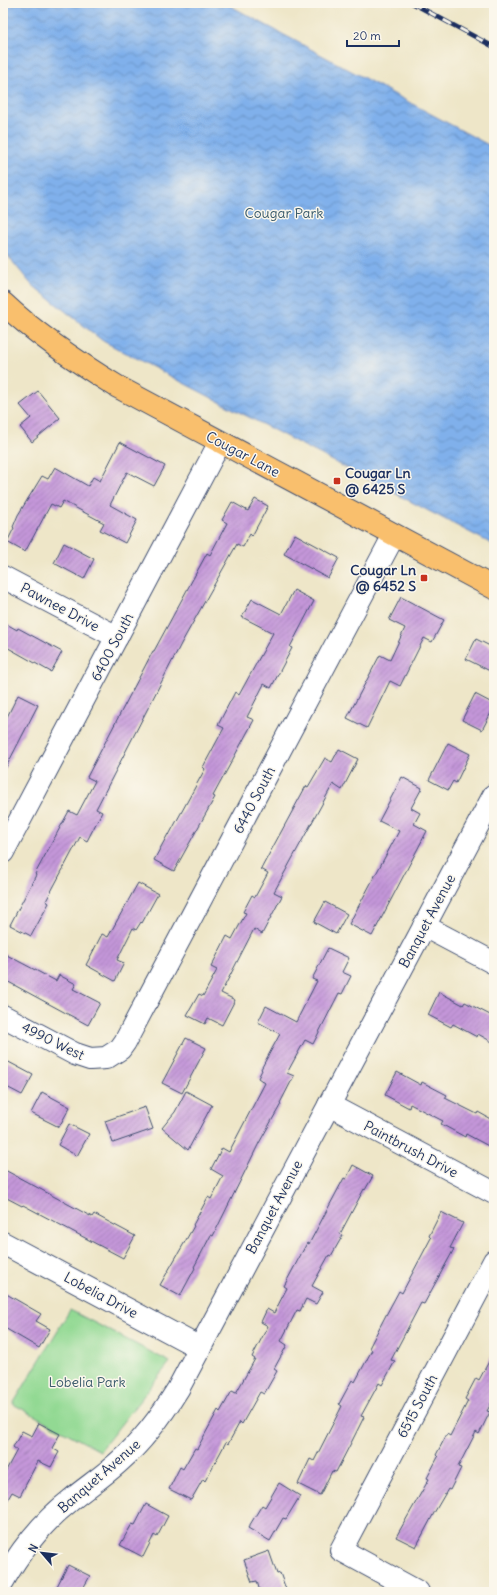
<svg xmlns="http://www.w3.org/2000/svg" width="497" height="1595" viewBox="0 0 497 1595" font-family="Delius,sans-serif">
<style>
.park{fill:#92d993;stroke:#568478}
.water{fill:url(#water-waves);stroke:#4e70a4}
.building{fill:url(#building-hatch)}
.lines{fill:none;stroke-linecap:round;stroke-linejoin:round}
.minor-casing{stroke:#3b4a6e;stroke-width:24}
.major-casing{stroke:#3b4a6e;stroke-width:24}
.minor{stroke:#fff;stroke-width:22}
.major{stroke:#f9bf6d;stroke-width:22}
.rail-casing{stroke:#1b2f5e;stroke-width:4.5}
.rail{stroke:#fbf7ec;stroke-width:3;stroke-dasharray:9;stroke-linecap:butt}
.poi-dot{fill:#c8321e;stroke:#fbf7ec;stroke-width:1.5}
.labels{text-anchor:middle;stroke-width:3;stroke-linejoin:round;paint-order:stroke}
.park-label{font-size:14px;fill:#395a6b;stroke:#fbf7ec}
.street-label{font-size:14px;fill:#1b2f5e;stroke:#fbf7ec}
.poi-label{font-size:14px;font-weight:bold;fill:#1b2f5e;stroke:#fbf7ec;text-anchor:start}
</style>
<defs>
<pattern id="water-waves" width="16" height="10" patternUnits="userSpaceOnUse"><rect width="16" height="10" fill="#80b0eb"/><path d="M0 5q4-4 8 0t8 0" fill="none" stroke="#6890c2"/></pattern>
<pattern id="building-hatch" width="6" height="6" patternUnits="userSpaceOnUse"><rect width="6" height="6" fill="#c496d9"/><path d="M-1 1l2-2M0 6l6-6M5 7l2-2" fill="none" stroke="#9e7bb3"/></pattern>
</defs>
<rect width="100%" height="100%" fill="#fbf7ec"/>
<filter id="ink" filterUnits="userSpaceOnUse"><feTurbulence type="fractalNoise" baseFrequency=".025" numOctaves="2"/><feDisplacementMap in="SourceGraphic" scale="8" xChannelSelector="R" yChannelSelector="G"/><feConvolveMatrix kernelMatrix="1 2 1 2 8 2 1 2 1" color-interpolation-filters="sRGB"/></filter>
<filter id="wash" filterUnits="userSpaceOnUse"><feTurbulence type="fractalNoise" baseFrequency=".012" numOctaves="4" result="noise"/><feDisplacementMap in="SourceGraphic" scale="16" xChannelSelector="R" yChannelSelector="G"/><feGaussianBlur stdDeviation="0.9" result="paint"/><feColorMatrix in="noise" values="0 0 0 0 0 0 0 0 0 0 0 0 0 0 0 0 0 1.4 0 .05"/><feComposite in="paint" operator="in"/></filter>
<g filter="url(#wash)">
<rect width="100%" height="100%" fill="#eee6c8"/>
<polygon class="park" points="70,1310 170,1362 100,1451 13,1404"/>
<polygon class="water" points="3,3 225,3 494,148 494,545 103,341 31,284 3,250"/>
<g id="blocks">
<g class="building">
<polygon points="38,391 60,418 32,442 20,427 31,418 20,405"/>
<polygon points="120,442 165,466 154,486 127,472 110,505 137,520 125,543 100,530 104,523 63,501 59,508 51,504 25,552 7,542 14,528 13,527 18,515 42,476 48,479 55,467 88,486 93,477 100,481"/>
<polygon points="255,499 268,506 252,536 250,534 243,547 237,544 182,642 96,809 102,812 87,841 80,837 46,901 49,903 31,936 10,925 36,875 35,874 69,811 77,815 95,781 87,777 153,651 154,651 207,553 210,555 227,523 222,520 232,502 248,511"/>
<polygon points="295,534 339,558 328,578 284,554"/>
<polygon points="64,543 94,559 84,579 54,563"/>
<polygon points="294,590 314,601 290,647 292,648 271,688 264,684 247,717 254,720 213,796 215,797 174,871 154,860 168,834 169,835 205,769 203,767 224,728 218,725 235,692 239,695 273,633 242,617 252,599 281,614"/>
<polygon points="401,597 444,620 432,642 424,638 400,686 390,681 367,728 347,718 380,655 390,660 405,628 389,620"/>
<polygon points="3,622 17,630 18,628 62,652 51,672 3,645"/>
<polygon points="476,639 494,648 494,673 466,659"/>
<polygon points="475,694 494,704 494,707 482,730 462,720"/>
<polygon points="18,695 38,705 3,773 3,725"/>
<polygon points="448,743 470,754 456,783 453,781 448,790 429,780"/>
<polygon points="339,749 358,759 342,790 333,784 274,892 282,896 262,934 254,929 221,993 235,1000 222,1025 208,1018 205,1024 187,1015 199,994 203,996 217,970 211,967 227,936 232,939 246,913 243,912 252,895 255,897 268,873 261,869 306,786 308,787 325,758 332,762"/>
<polygon points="402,777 422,788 411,808 420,813 414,824 427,831 372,936 349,924 399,831 379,821"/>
<polygon points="138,883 158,894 142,923 141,922 136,930 133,928 117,960 124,963 115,981 86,965 102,934 108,937"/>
<polygon points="325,902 347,914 336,934 314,922"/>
<polygon points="328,948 349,958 342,972 351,976 342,994 339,993 313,1044 305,1040 287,1073 294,1076 280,1103 281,1104 259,1143 213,1236 211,1235 194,1267 195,1268 180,1296 160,1285 194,1226 193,1225 208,1197 211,1199 223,1176 211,1169 222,1148 229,1152 265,1083 258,1078 262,1070 261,1069 280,1034 258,1022 266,1006 296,1022 317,981 312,979"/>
<polygon points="3,953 56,981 59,975 76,984 73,989 100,1003 88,1025 3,979"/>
<polygon points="439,992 463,1005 465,1002 494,1017 494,1043 478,1034 477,1037 453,1024 451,1027 428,1015"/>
<polygon points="186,1038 206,1048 182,1093 162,1083"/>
<polygon points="3,1059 33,1075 22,1095 3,1085"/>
<polygon points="397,1072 421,1085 422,1082 447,1095 445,1098 477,1114 478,1112 494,1121 494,1149 466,1134 465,1137 441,1124 443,1121 410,1104 409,1108 385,1095"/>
<polygon points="186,1091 212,1105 188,1150 162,1128 175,1112"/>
<polygon points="42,1092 70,1107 59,1127 31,1113"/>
<polygon points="145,1107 153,1129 113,1143 105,1121"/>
<polygon points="69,1124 89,1134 77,1156 58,1145"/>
<polygon points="353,1165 373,1176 365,1190 364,1189 340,1234 343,1235 331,1256 329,1255 312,1286 323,1292 316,1304 306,1299 300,1311 297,1310 281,1341 287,1345 274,1369 277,1371 264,1394 260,1392 242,1424 240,1422 228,1444 226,1442 205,1481 203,1479 191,1500 169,1489 180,1467 183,1469 195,1448 197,1449 218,1410 220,1412 232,1391 236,1393 255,1359 252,1357 268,1326 261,1322 267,1309 274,1313 287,1288 284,1286 307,1243 309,1244 344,1178 346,1179"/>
<polygon points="3,1169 92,1217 94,1214 135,1236 123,1258 23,1205 22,1206 3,1196"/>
<polygon points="441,1212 463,1223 450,1248 454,1249 424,1304 421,1303 391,1360 395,1361 382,1385 379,1383 361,1416 364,1417 352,1441 336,1472 332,1471 320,1495 298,1484 310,1459 314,1461 342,1406 339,1404 352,1380 355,1382 372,1350 369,1348 386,1315 399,1291 402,1293 431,1238 429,1236"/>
<polygon points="3,1292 41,1314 36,1321 50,1329 39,1348 3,1327"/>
<polygon points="494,1352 494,1398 487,1411 490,1412 479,1434 476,1432 458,1467 461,1468 450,1490 448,1489 434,1513 416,1547 396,1537 429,1479 427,1478 438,1457 436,1455 447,1434 450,1436 468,1401 465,1399 476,1378 479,1380"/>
<polygon points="39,1423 60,1434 52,1448 59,1452 51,1467 38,1461 20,1496 12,1492 3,1508 3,1476 17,1450 13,1447 22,1431 32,1436"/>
<polygon points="279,1483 300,1496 286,1519 283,1518 270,1541 248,1528 262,1505 265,1507"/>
<polygon points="146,1504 168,1516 157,1537 154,1535 143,1557 120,1545 132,1524 135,1525"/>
<polygon points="269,1551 277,1574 280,1573 287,1592 260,1592 257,1581 252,1582 244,1560"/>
<polygon points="68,1565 90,1576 81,1592 54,1592"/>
</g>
</g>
</g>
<g filter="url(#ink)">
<use href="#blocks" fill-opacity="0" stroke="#3b4a6e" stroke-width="1"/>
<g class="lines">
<defs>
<g id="minor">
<polyline points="3,577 117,637"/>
<polyline points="3,852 220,442"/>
<polyline points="424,926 494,963"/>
<polyline points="3,1016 75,1054 90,1059 106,1058 120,1049 125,1042 394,535"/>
<polyline points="329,1105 494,1193"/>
<polyline points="3,1243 200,1348"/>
<path d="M3,1581C20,1551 44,1521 71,1500C88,1486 105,1475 121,1460C144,1440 162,1415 178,1389L494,795"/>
<polyline points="418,1592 341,1550 494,1261"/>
</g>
<path id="major" d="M3,303C38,336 77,362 118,387L494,588"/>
</defs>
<use href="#minor" class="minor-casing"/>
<use href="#major" class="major-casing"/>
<use href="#minor" class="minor"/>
<use href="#major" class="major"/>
<defs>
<polyline id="rail" points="412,3 494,47"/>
</defs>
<use href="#rail" class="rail-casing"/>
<use href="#rail" class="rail"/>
</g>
</g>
<g class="poi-dot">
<rect x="333" y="477" width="8" height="8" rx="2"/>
<rect x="420" y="574" width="8" height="8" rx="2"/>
</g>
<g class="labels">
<g class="park-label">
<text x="284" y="218">Cougar Park</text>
<text x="87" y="1387">Lobelia Park</text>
</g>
<g class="street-label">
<text transform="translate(243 454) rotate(28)" y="5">Cougar Lane</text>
<text transform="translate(60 607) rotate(28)" y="5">Pawnee Drive</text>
<text transform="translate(112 647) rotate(-62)" y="5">6400 South</text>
<text transform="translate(254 800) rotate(-62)" y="5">6440 South</text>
<text transform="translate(427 921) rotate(-62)" y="5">Banquet Avenue</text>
<text transform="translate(53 1041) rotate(26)" y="5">4990 West</text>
<text transform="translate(411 1149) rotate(28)" y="5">Paintbrush Drive</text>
<text transform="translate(274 1207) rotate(-62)" y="5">Banquet Avenue</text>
<text transform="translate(101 1295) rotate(28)" y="5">Lobelia Drive</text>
<text transform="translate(417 1406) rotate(-62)" y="5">6515 South</text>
<text transform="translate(99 1476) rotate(-41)" y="5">Banquet Avenue</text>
</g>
<g class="poi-label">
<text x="345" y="478">Cougar Ln<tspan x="345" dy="16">@ 6425 S</tspan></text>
<text x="416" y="575" text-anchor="end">Cougar Ln<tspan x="416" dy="16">@ 6452 S</tspan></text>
</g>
</g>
<rect width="497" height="1595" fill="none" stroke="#fbf7ec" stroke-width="16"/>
<g transform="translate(42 1553) rotate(298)" stroke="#fbf7ec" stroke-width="3" paint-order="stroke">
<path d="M0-3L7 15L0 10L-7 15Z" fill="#1b2f5e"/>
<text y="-6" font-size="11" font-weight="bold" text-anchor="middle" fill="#1b2f5e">N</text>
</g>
<path d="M347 40v6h52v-6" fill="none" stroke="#1b2f5e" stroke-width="2"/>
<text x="353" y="40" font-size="12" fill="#1b2f5e" stroke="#fbf7ec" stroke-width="3" paint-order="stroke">20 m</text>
</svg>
